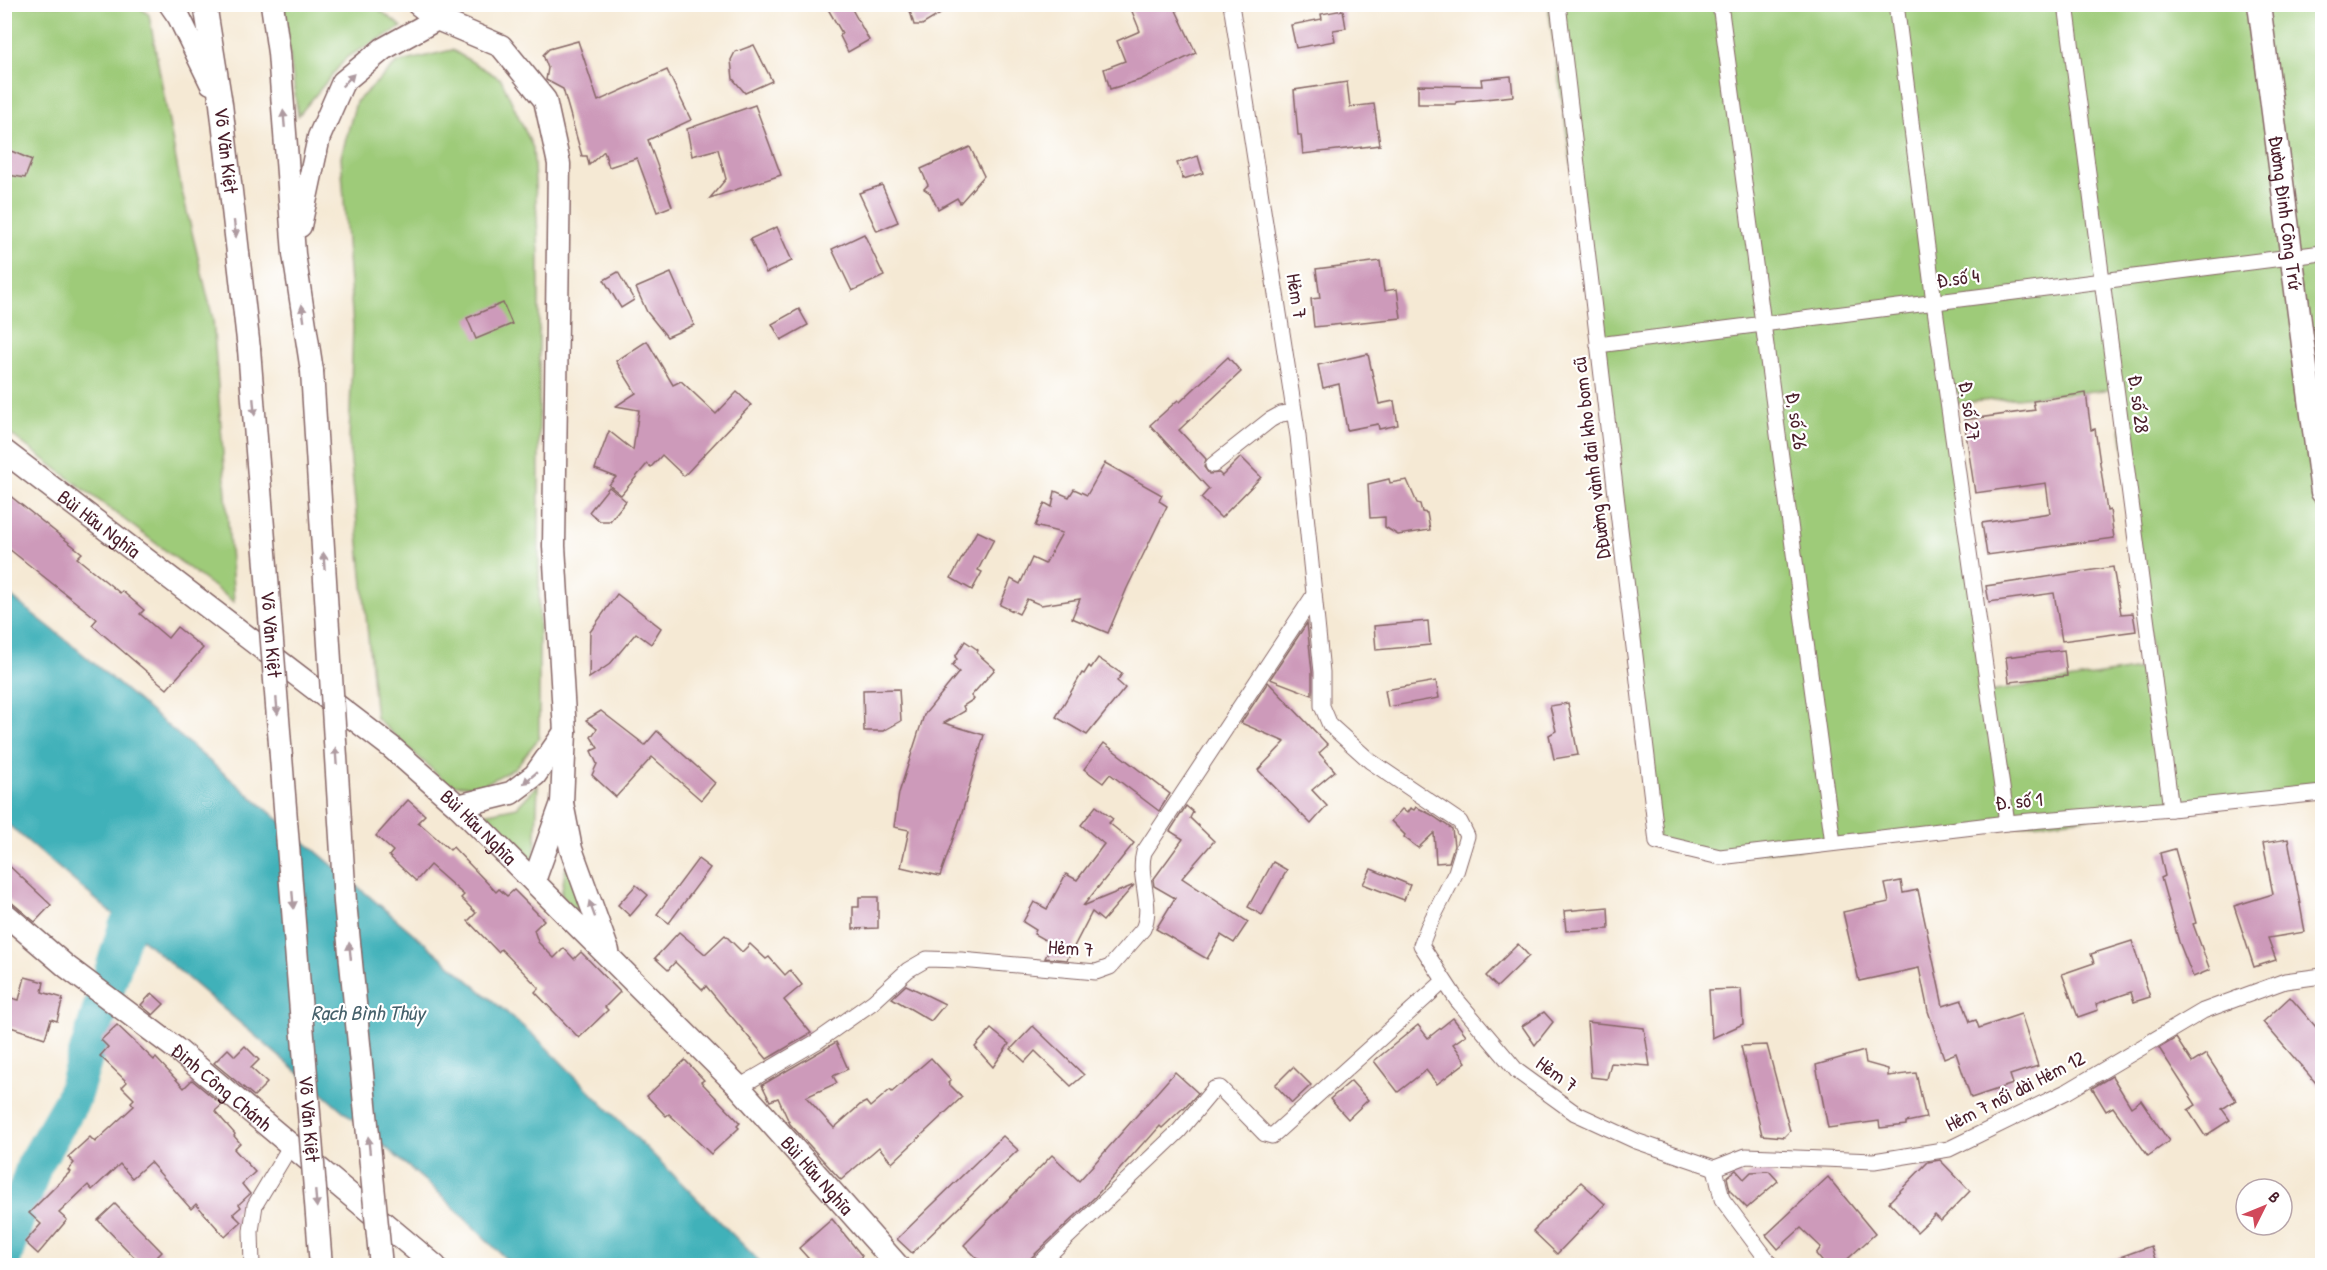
<svg xmlns="http://www.w3.org/2000/svg" width="2327" height="1270" viewBox="0 0 2327 1270" font-family="'Patrick Hand',sans-serif">
<style>
.green{fill:#9ecb79;stroke:#747552;stroke-width:1.5;fill-rule:evenodd}
.water{fill:#41b1b9;stroke:#466872;stroke-width:1.5}
.lines{fill:none;stroke-linecap:round;stroke-linejoin:round}
.river{stroke:#41b1b9;stroke-width:36}
.building{fill:#cd9aba}
.street-casing{stroke:#866666;stroke-width:17}
.secondary-casing{stroke:#866666;stroke-width:25}
.street{stroke:#fff;stroke-width:15}
.secondary{stroke:#fff;stroke-width:22}
.secondary-bridge-casing{stroke:#866666;stroke-width:25;stroke-linecap:butt}
.secondary-bridge{stroke:#fff;stroke-width:22}
.oneway{fill:#ae9aa0}
.labels{text-anchor:middle;stroke-width:4.5;stroke-linejoin:round;paint-order:stroke}
.street-label{font-size:20px;fill:#4a1f2b;stroke:#fff}
.water-label{font-size:21px;font-style:italic;fill:#46616b;stroke:#fff}
</style>
<rect width="100%" height="100%" fill="#fff"/>
<filter id="ink" filterUnits="userSpaceOnUse"><feTurbulence type="fractalNoise" baseFrequency=".0167" numOctaves="2"/><feDisplacementMap in="SourceGraphic" scale="12" xChannelSelector="R" yChannelSelector="G"/><feConvolveMatrix kernelMatrix="1 2 1 2 8 2 1 2 1" color-interpolation-filters="sRGB"/></filter>
<filter id="wash" filterUnits="userSpaceOnUse"><feTurbulence type="fractalNoise" baseFrequency=".008" numOctaves="4" result="noise"/><feDisplacementMap in="SourceGraphic" scale="24" xChannelSelector="R" yChannelSelector="G"/><feGaussianBlur stdDeviation="1.35" result="paint"/><feColorMatrix in="noise" values="0 0 0 0 0 0 0 0 0 0 0 0 0 0 0 0 0 1.4 0 .05"/><feComposite in="paint" operator="in"/></filter>
<g filter="url(#wash)">
<rect width="100%" height="100%" fill="#f5e9d4"/>
<g class="green">
<polygon points="5,5 137,5 149,15 181,187 213,319 234,602 5,430"/>
<polygon points="283,5 373,5 402,27 347,57 298,116"/>
<path d="M1548,5H2322V793L1720,857L1657,842L1598,345ZM2116,389L2153,667L1989,692L1948,404Z"/>
<polygon points="452,50 501,79 533,148 539,254 539,738 515,768 479,787 448,784 376,718 349,441 353,327 341,157 356,102 397,63"/>
<polygon points="538,785 535,859 528,860 484,814 517,807"/>
<polygon points="567,860 590,927 561,895"/>
</g>
<polygon class="water" points="4,591 71,644 539,1040 763,1265 512,1265 439,1193 5,822"/>
<g class="lines">
<polyline class="river" points="4,1257 34,1166 72,1100 126,927"/>
</g>
<g id="blocks">
<g class="building">
<polygon points="825,4 849,4 869,40 848,52 840,36 842,33"/>
<polygon points="908,4 957,4 922,25 914,25"/>
<polygon points="1129,4 1173,4 1196,53 1140,80 1110,89 1104,69 1125,61 1117,41 1140,31"/>
<polygon points="1343,10 1346,28 1333,30 1335,41 1296,48 1291,25 1322,19 1321,14"/>
<polygon points="578,41 598,101 667,70 691,120 648,140 672,206 657,212 637,158 609,167 604,151 589,165 587,156 582,156 563,89 546,80 548,68 543,55 549,49"/>
<polygon points="754,45 772,81 745,93 733,79 731,60 735,52"/>
<polygon points="1511,76 1513,96 1456,102 1456,104 1418,104 1418,85 1482,86 1481,79"/>
<polygon points="1347,82 1350,107 1374,104 1380,145 1303,154 1301,135 1298,135 1294,90"/>
<polygon points="755,105 781,175 710,198 726,179 718,149 692,156 687,129"/>
<polygon points="970,147 984,176 960,203 957,198 938,209 930,193 924,189 928,185 921,169"/>
<polygon points="9,150 32,160 25,178 8,175"/>
<polygon points="1198,156 1203,173 1183,179 1177,163"/>
<polygon points="882,185 898,222 877,231 859,193"/>
<polygon points="777,227 792,261 766,273 750,239"/>
<polygon points="864,234 884,276 852,291 832,249"/>
<polygon points="1380,261 1384,291 1397,289 1401,318 1314,327 1311,299 1320,298 1316,269"/>
<polygon points="618,272 634,300 621,308 604,280"/>
<polygon points="671,273 694,325 667,337 647,312 636,288"/>
<polygon points="503,303 512,324 476,339 467,318"/>
<polygon points="799,309 808,325 781,340 772,324"/>
<polygon points="647,341 673,385 681,381 716,414 737,392 751,405 684,476 662,455 651,467 647,464 621,495 609,485 616,477 595,469 609,431 633,450 639,410 616,406 636,393 616,361"/>
<polygon points="1368,354 1379,404 1394,401 1398,425 1379,429 1378,424 1347,430 1339,384 1323,388 1318,365"/>
<polygon points="1228,357 1241,372 1179,430 1206,459 1204,467 1209,474 1219,473 1222,476 1241,457 1261,477 1221,518 1201,498 1209,489 1150,425 1178,400 1180,402"/>
<polygon points="2086,393 2091,430 2095,429 2107,511 2110,510 2114,538 1987,555 1982,523 2050,513 2046,483 1975,493 1964,420 2035,410 2033,401"/>
<polygon points="1105,463 1162,495 1159,501 1167,506 1127,588 1108,633 1072,618 1080,599 1041,605 1027,599 1019,614 1000,605 1011,579 1020,584 1032,558 1045,564 1062,533 1035,526 1045,503 1052,507 1055,491 1069,497 1074,489 1087,495"/>
<polygon points="1389,479 1390,483 1407,480 1417,503 1420,504 1422,512 1427,513 1430,530 1398,535 1385,527 1385,517 1370,518 1368,484"/>
<polygon points="609,487 626,501 610,521 600,521 589,512"/>
<polygon points="4,491 82,553 77,558 120,593 122,591 144,610 140,614 168,638 177,627 203,648 167,689 92,625 97,619 4,545"/>
<polygon points="977,531 994,539 978,570 982,572 972,590 951,578"/>
<polygon points="2113,567 2121,614 2133,613 2136,631 2062,641 2054,593 1989,602 1986,586"/>
<polygon points="617,594 661,628 651,644 636,633 610,664 589,678 590,632"/>
<polygon points="1428,621 1430,645 1376,650 1374,626"/>
<polygon points="1307,623 1312,672 1312,695 1270,679"/>
<polygon points="965,641 978,650 977,653 995,669 971,696 974,699 963,706 965,711 944,723 984,735 962,813 940,876 901,867 909,830 894,827 899,793 924,715 959,672 952,666 957,659 955,657"/>
<polygon points="2064,650 2067,676 2009,682 2006,657"/>
<polygon points="1098,658 1122,674 1117,681 1125,688 1087,735 1056,717 1082,673 1084,674 1089,666 1091,668"/>
<polygon points="1436,681 1439,698 1388,707 1385,690"/>
<polygon points="1268,682 1328,745 1319,753 1335,771 1312,790 1327,806 1311,824 1258,770 1285,742 1241,723"/>
<polygon points="899,689 901,721 883,731 864,731 863,690"/>
<polygon points="1568,703 1578,755 1554,759 1549,735 1556,731 1550,706"/>
<polygon points="601,711 645,745 657,731 715,783 701,800 652,757 616,797 592,775 597,764 591,751 598,748 591,737 597,729 586,720"/>
<polygon points="1104,743 1170,794 1159,811 1110,774 1103,783 1084,769"/>
<polygon points="408,800 425,815 418,822 450,850 453,847 496,892 499,889 507,896 514,890 544,920 534,930 538,942 554,958 564,948 574,959 581,952 620,992 605,1007 608,1010 579,1038 535,992 539,988 501,949 498,952 468,921 476,913 461,898 464,895 430,865 416,881 389,856 393,851 376,836"/>
<polygon points="1096,806 1113,819 1109,823 1134,843 1083,906 1134,885 1103,921 1092,912 1067,960 1045,958 1052,944 1034,934 1036,930 1023,922 1034,902 1047,909 1066,874 1077,880 1104,844 1081,825"/>
<polygon points="1186,806 1193,812 1190,818 1214,841 1182,878 1248,922 1234,943 1221,935 1207,959 1156,929 1175,898 1154,886 1153,880 1183,839 1170,831"/>
<polygon points="1416,807 1430,814 1452,829 1454,846 1449,862 1436,863 1434,833 1418,848 1404,837 1405,835 1391,821 1402,809 1407,813 1410,808 1414,810"/>
<polygon points="2288,839 2305,932 2268,938 2276,960 2254,967 2234,906 2273,894 2263,843"/>
<polygon points="2175,849 2196,923 2193,924 2210,970 2193,977 2179,942 2161,878 2165,876 2160,853"/>
<polygon points="698,859 710,868 669,923 657,914"/>
<polygon points="4,861 51,905 35,922 4,896"/>
<polygon points="1273,862 1287,870 1262,915 1248,907"/>
<polygon points="1371,869 1410,885 1404,900 1363,884"/>
<polygon points="1901,881 1903,893 1918,890 1943,1006 1962,1000 1970,1022 1976,1020 1979,1028 2021,1014 2038,1066 2010,1075 2013,1084 1971,1098 1956,1053 1944,1058 1928,1011 1919,968 1859,981 1843,912 1889,902 1885,884"/>
<polygon points="636,885 648,895 630,916 618,905"/>
<polygon points="859,897 878,897 878,928 853,929 853,907 859,907"/>
<polygon points="1608,907 1609,929 1566,931 1564,911"/>
<polygon points="679,932 705,954 725,935 742,952 750,944 766,959 769,957 785,975 790,970 802,985 784,1000 811,1033 767,1059 706,986 703,990 675,962 668,970 655,958"/>
<polygon points="2132,941 2150,997 2134,1002 2131,992 2096,1004 2098,1010 2078,1017 2062,974 2094,963 2091,954"/>
<polygon points="1518,944 1529,956 1497,987 1486,976"/>
<polygon points="25,977 44,982 42,992 63,998 57,1021 51,1019 45,1038 4,1025 4,996 19,1000"/>
<polygon points="906,985 945,1004 931,1021 892,998"/>
<polygon points="1741,989 1743,1024 1712,1038 1709,990"/>
<polygon points="152,993 164,1004 153,1015 141,1005"/>
<polygon points="2290,997 2322,1034 2322,1090 2263,1022"/>
<polygon points="1544,1012 1553,1022 1535,1045 1522,1026"/>
<polygon points="1453,1018 1466,1035 1453,1044 1466,1062 1437,1084 1426,1070 1398,1092 1374,1061 1418,1025 1428,1038"/>
<polygon points="1587,1022 1644,1028 1650,1066 1611,1063 1607,1079 1591,1077"/>
<polygon points="117,1025 154,1060 156,1058 184,1088 192,1080 222,1105 215,1111 235,1134 234,1136 240,1143 234,1149 255,1172 242,1184 250,1194 239,1204 241,1207 233,1214 241,1222 225,1237 196,1204 191,1209 150,1162 132,1178 120,1164 92,1190 88,1185 59,1213 67,1220 38,1254 25,1242 41,1224 29,1213 70,1172 68,1170 74,1163 68,1157 90,1137 95,1142 134,1106 131,1102 134,1099 122,1087 127,1082 100,1056 108,1047 101,1040"/>
<polygon points="1033,1026 1084,1075 1071,1086 1035,1051 1025,1062 1011,1049"/>
<polygon points="991,1029 1009,1044 993,1067 975,1047"/>
<polygon points="2176,1038 2192,1063 2206,1054 2236,1100 2222,1109 2230,1120 2205,1136 2188,1110 2196,1105 2159,1048"/>
<polygon points="836,1042 848,1069 833,1076 837,1083 806,1097 834,1128 860,1105 866,1102 870,1107 890,1090 892,1092 931,1058 951,1080 948,1083 962,1097 892,1163 879,1147 841,1180 790,1124 778,1098 770,1101 762,1085"/>
<polygon points="1767,1045 1790,1131 1784,1137 1762,1135 1741,1046"/>
<polygon points="245,1046 259,1060 251,1068 267,1083 254,1096 214,1063 228,1049 235,1056"/>
<polygon points="1864,1051 1866,1063 1888,1069 1888,1076 1916,1073 1926,1118 1906,1122 1906,1125 1880,1128 1879,1121 1828,1128 1816,1065"/>
<polygon points="685,1060 704,1080 701,1082 740,1123 737,1126 739,1128 711,1154 669,1114 666,1116 647,1096"/>
<polygon points="1293,1067 1311,1085 1292,1103 1275,1085"/>
<polygon points="1175,1072 1198,1093 1184,1109 1183,1108 1162,1128 1160,1126 1146,1142 1145,1141 1095,1197 1030,1259 1028,1266 985,1266 964,1245 1052,1155 1079,1181"/>
<polygon points="2112,1076 2131,1107 2141,1100 2169,1141 2148,1156 2113,1107 2106,1111 2092,1088"/>
<polygon points="1351,1081 1368,1100 1348,1119 1330,1099"/>
<polygon points="1003,1136 1018,1150 912,1253 897,1239"/>
<polygon points="1940,1160 1970,1191 1941,1221 1935,1215 1917,1232 1889,1202 1928,1162"/>
<polygon points="1736,1170 1744,1179 1751,1172 1769,1171 1778,1181 1747,1208 1730,1191 1727,1177"/>
<polygon points="1828,1177 1875,1234 1840,1266 1826,1266 1816,1254 1821,1247 1801,1228 1778,1249 1766,1235"/>
<polygon points="1581,1182 1605,1204 1557,1254 1533,1231"/>
<polygon points="115,1204 162,1252 148,1266 143,1266 98,1220"/>
<polygon points="832,1219 862,1256 850,1266 815,1266 799,1248"/>
<polygon points="2151,1246 2157,1266 2104,1266 2103,1263"/>
</g>
</g>
</g>
<g filter="url(#ink)">
<use href="#blocks" fill-opacity="0" stroke="#866666" stroke-width="1.5"/>
<g class="lines">
<defs>
<g id="street">
<polyline points="1231,4 1298,436 1322,672 1322,706 1330,725 1370,761 1460,822 1467,836 1456,872 1428,927 1421,945 1457,1000 1517,1071 1575,1113 1636,1141 1715,1168"/>
<polyline points="1558,4 1657,842 1720,857 2007,823 2171,809 2322,793"/>
<polyline points="1720,4 1833,843"/>
<polyline points="1896,4 1934,302 2007,823"/>
<polyline points="2066,4 2171,809"/>
<polyline points="1598,345 2322,253"/>
<polyline points="1213,465 1270,420 1281,414 1294,412"/>
<path d="M739,1087L816,1042L873,1002L908,970L927,959L961,960L1096,972L1110,967L1143,929C1154,905 1137,877 1144,852L1314,595"/>
<polyline points="252,1266 251,1231 255,1205 291,1145"/>
<polyline points="1037,1266 1179,1131 1214,1089 1220,1088 1222,1090 1265,1134 1272,1136 1444,981"/>
<polyline points="1772,1266 1722,1199 1715,1168 1746,1156 1874,1161 1949,1149 2068,1091 2203,1011 2285,981 2322,976"/>
</g>
<g id="secondary">
<polyline points="170,4 179,17 211,83"/>
<path id="s1" d="M205,4L221,104L249,349"/>
<polyline points="272,4 279,53 294,254 312,371"/>
<polyline points="418,4 437,19 501,46 545,100 559,164 554,546 565,732 562,803 534,881"/>
<path id="s2" d="M2259,4L2322,492"/>
<polyline points="300,226 319,137 343,82 383,49 437,19"/>
<path id="s3" d="M4,451L391,747L458,806L739,1087L898,1266"/>
<polyline points="562,803 571,849 608,951"/>
<polyline points="458,806 511,793 535,775 565,732"/>
<path id="s4" d="M4,913L67,967L175,1048L435,1266"/>
</g>
</defs>
<use href="#street" class="street-casing"/>
<use href="#secondary" class="secondary-casing"/>
<use href="#street" class="street"/>
<use href="#secondary" class="secondary"/>
<defs>
<g id="secondary-bridge">
<path id="s5" d="M249,349L321,1266"/>
<polyline points="312,371 345,902 381,1266"/>
</g>
</defs>
<use href="#secondary-bridge" class="secondary-bridge-casing"/>
<use href="#secondary-bridge" class="secondary-bridge"/>
</g>
<defs><path id="oneway-solid" d="M-6-.8H1V-3.2L6.5 0L1 3.2V.8H-6Z" transform="scale(1.5)"/></defs>
<g class="oneway">
<use href="#oneway-solid" transform="translate(348 80) rotate(-46)"/>
<use href="#oneway-solid" transform="translate(284 119) rotate(-95)"/>
<use href="#oneway-solid" transform="translate(235 229) rotate(83)"/>
<use href="#oneway-solid" transform="translate(303 313) rotate(-98)"/>
<use href="#oneway-solid" transform="translate(254 407) rotate(85)"/>
<use href="#oneway-solid" transform="translate(324 561) rotate(-94)"/>
<use href="#oneway-solid" transform="translate(277 706) rotate(85)"/>
<use href="#oneway-solid" transform="translate(336 756) rotate(-94)"/>
<use href="#oneway-solid" transform="translate(530 778) rotate(140)"/>
<use href="#oneway-solid" transform="translate(293 900) rotate(85)"/>
<use href="#oneway-solid" transform="translate(592 909) rotate(-110)"/>
<use href="#oneway-solid" transform="translate(350 951) rotate(-96)"/>
<use href="#oneway-solid" transform="translate(369 1145) rotate(-96)"/>
<use href="#oneway-solid" transform="translate(316 1199) rotate(85)"/>
</g>
</g>
<g class="labels">
<g class="street-label">
<text dy="7" stroke="none"><textPath href="#s1" startOffset="148">Võ Văn Kiệt</textPath></text>
<text dy="7" stroke="none"><textPath href="#s2" startOffset="210">Đường Đinh Công Trứ</textPath></text>
<text transform="translate(1958 278) rotate(-7)" y="7">Đ.số 4</text>
<text transform="translate(1297 296) rotate(81)" y="7">Hẻm 7</text>
<text transform="translate(2139 404) rotate(83)" y="7">Đ. số 28</text>
<text transform="translate(1970 411) rotate(82)" y="7">Đ. số 27</text>
<text transform="translate(1797 421) rotate(82)" y="7">Đ, số 26</text>
<text transform="translate(1591 458) rotate(-97)" y="7">DĐường vành đai kho bom cũ</text>
<text dy="7" stroke="none"><textPath href="#s3" startOffset="120">Bùi Hữu Nghĩa</textPath></text>
<text dy="7" stroke="none"><textPath href="#s5" startOffset="286">Võ Văn Kiệt</textPath></text>
<text transform="translate(2019 801) rotate(-5)" y="7">Đ. số 1</text>
<text dy="7" stroke="none"><textPath href="#s3" startOffset="606">Bùi Hữu Nghĩa</textPath></text>
<text transform="translate(1071 948) rotate(4)" y="7">Hẻm 7</text>
<text transform="translate(1557 1074) rotate(36)" y="7">Hẻm 7</text>
<text dy="7" stroke="none"><textPath href="#s4" startOffset="279">Đinh Công Chánh</textPath></text>
<text transform="translate(2015 1091) rotate(-27)" y="7">Hẻm 7 nối dài Hẻm 12</text>
<text dy="7" stroke="none"><textPath href="#s5" startOffset="772">Võ Văn Kiệt</textPath></text>
<text dy="7" stroke="none"><textPath href="#s3" startOffset="1092">Bùi Hữu Nghĩa</textPath></text>
</g>
<g class="water-label">
<text x="368" y="1020">Rạch Bình Thủy</text>
</g>
</g>
<rect width="2327" height="1270" fill="none" stroke="#fff" stroke-width="24"/>
<g transform="translate(2264 1207) rotate(47)"><circle r="28" fill="#ffffff" stroke="#b7a5aa" stroke-width="1.5"/>
<path d="M0-4.5L10 22L0 15L-10 22Z" fill="#d1495b"/>
<text y="-9" font-size="16" font-weight="bold" text-anchor="middle" fill="#4a1f2b">B</text>
</g>
</svg>
